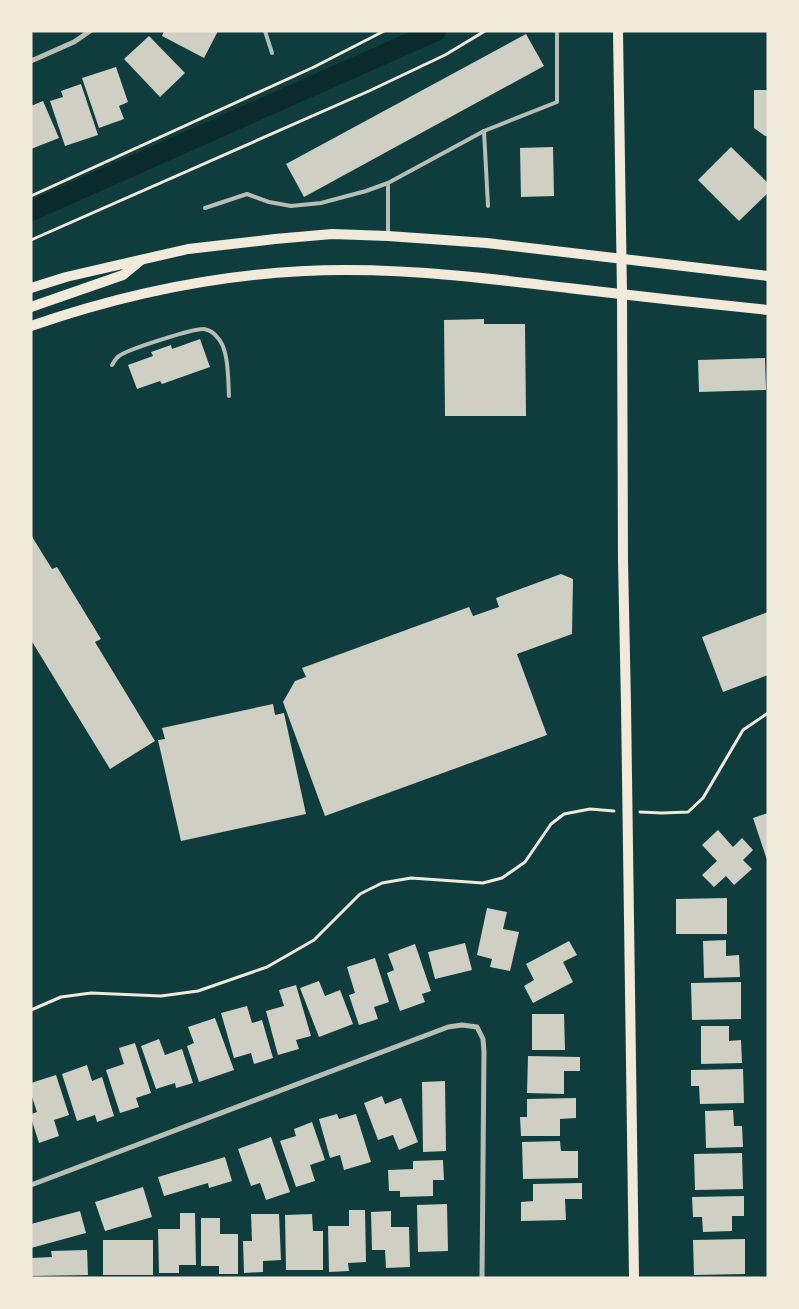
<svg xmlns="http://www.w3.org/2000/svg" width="799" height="1309" viewBox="0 0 799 1309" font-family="Inter,sans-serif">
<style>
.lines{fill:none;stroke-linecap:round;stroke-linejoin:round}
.canal{stroke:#0a2a2b;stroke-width:20}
.building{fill:#cfcfc3}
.path{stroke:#f1e9da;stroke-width:3}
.service{stroke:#b8beb3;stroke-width:4}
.minor{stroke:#b8beb3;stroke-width:5}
.secondary{stroke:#f1e9da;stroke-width:10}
</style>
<rect width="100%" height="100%" fill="#0f3d3e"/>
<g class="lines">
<polyline class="canal" points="31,211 436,31"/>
</g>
<g class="building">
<polygon points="164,31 218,31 204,58 162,36"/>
<polygon points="526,34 544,66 304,197 286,164"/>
<polygon points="149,36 185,73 160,97 124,59"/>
<polygon points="116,67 128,102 119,106 124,119 99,128 82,78"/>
<polygon points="81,84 98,135 65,146 50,101 63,97 61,91"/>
<polygon points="754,90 768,90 768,136 765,136 754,128"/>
<polygon points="43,101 59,138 31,149 31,106"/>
<polygon points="553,147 554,196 521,197 520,148"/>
<polygon points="731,147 768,183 768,193 739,221 698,180"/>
<polygon points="484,319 484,324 525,324 526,416 445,416 444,320"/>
<polygon points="200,339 210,367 162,384 160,381 137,389 128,365 153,356 151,352 171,345 172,349"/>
<polygon points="765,358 766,390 699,392 698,360"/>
<polygon points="31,535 52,569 57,567 101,639 95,642 155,741 110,769 31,640"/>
<polygon points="561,574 573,579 572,634 517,654 547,735 325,816 283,702 295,681 306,677 302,668 469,607 473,616 499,607 496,598"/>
<polygon points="768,612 768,675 723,692 702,637"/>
<polygon points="273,704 275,715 284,713 306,814 181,841 158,740 165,739 162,728"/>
<polygon points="768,813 768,860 767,860 753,818"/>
<polygon points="718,830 733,847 742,838 753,850 743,860 752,869 734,885 726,876 714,887 702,875 717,861 702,845"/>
<polygon points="727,898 727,934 676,934 676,899"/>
<polygon points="487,908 507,912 503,929 519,932 510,971 490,967 492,959 477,955"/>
<polygon points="726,940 726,956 739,955 740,977 704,978 703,941"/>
<polygon points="569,941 577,955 563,962 573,982 533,1003 524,986 534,980 526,964"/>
<polygon points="465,943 472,970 435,979 428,952"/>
<polygon points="415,944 431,991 422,994 425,1002 400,1011 387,973 394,970 388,954"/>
<polygon points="375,958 389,1002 374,1007 378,1019 359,1025 349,995 355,993 347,967"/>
<polygon points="319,981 325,996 340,990 353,1024 319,1037 300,988"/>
<polygon points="741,982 741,1019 692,1020 691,983"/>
<polygon points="296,985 311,1036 296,1040 299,1049 278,1055 266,1011 284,1006 279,990"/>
<polygon points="247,1006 252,1023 262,1020 273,1058 254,1064 251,1053 234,1058 221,1013"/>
<polygon points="532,1014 564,1014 565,1050 532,1050"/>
<polygon points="215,1018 234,1070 199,1082 187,1046 194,1043 188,1027"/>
<polygon points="701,1026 729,1026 729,1041 741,1040 742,1063 701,1064"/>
<polygon points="159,1039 165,1055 182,1049 193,1083 176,1088 175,1083 156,1089 141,1046"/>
<polygon points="135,1043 151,1093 136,1098 139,1107 120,1113 106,1070 124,1064 119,1048"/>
<polygon points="528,1056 580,1057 580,1071 564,1071 564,1094 527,1093"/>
<polygon points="87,1065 92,1081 102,1077 114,1116 97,1122 95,1115 77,1121 62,1074"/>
<polygon points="743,1069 744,1103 700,1104 699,1086 691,1086 691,1070"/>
<polygon points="56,1075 69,1115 54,1120 59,1136 39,1143 31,1118 31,1114 37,1112 31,1094 31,1083"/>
<polygon points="445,1081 446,1151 423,1152 422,1082"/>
<polygon points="382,1096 385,1104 401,1098 418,1142 399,1150 393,1135 378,1140 364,1103"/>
<polygon points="576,1098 576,1118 560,1119 560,1136 521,1136 520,1117 527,1117 527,1099"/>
<polygon points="733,1110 734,1126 742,1126 743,1147 706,1148 705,1111"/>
<polygon points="337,1114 339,1119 356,1114 371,1162 344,1170 340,1155 330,1158 319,1119"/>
<polygon points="312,1122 325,1160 310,1165 315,1181 296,1187 280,1141 296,1136 294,1129"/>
<polygon points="271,1137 290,1192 266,1200 260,1183 251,1186 238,1149"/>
<polygon points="560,1141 561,1151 578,1151 578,1178 523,1179 522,1142"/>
<polygon points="742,1153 743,1189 695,1190 694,1154"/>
<polygon points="225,1157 232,1181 209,1188 208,1183 164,1196 158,1177"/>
<polygon points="443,1160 444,1180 433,1180 433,1196 400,1197 400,1191 389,1191 388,1170 413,1169 413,1161"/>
<polygon points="582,1183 582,1199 565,1199 566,1220 521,1221 521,1202 533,1201 533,1184"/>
<polygon points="143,1187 152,1217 105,1231 95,1202"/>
<polygon points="744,1196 744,1216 732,1216 732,1231 703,1232 702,1217 693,1217 692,1197"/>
<polygon points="447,1204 448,1251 418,1252 417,1205"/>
<polygon points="349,1210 365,1210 366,1262 348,1263 349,1271 329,1272 328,1226 349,1226"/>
<polygon points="80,1211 86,1233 31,1248 31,1224"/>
<polygon points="391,1211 391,1227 409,1227 410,1267 386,1268 385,1250 372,1250 371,1212"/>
<polygon points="180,1213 195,1213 196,1265 179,1265 179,1273 159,1273 158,1229 180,1229"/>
<polygon points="251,1214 279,1214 281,1260 263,1261 263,1272 244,1273 243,1241 252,1241"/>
<polygon points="312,1214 313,1231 323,1231 323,1270 286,1270 285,1215"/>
<polygon points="201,1218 220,1218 220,1234 238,1234 238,1274 219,1274 219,1266 201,1266"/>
<polygon points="745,1239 745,1274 694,1275 693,1240"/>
<rect x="103" y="1240" width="50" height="35"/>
<polygon points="87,1250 88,1275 31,1276 31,1258 52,1257 51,1251"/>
</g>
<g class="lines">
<g class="path">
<polyline points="31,196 314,67 384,31"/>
<polyline points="31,240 369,91 445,55 485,31"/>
<polyline points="640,812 662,813 688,812 703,798 743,730 768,713"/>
<polyline points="31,1010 61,997 91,993 161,996 198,991 267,967 314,940 360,894 382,883 411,878 483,883 502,878 525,862 551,824 564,814 590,809 614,811"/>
</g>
<g class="service">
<polyline points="265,31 272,53"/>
<polyline points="484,131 488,206"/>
<polyline points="205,208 247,194 269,202 291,206 321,203 366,191 388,183 484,131 557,102 557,31"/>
<polyline points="388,236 388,183"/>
<path d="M112,365C114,362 116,358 119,356C126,350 194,328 204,329C209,330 214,333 217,337C229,348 228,380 229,396"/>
</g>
<g class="minor">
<polyline points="31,61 74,42 90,31"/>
<polyline points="31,1185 448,1027 462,1025 477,1027 483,1039 484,1052 482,1278"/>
</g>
<g class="secondary">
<polyline points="618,31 622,294 623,561 626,704 634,1278"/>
<polyline points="31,288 66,277 188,249 275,239 332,234 388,236 487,243 768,276"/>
<polyline points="31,307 123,275 140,261"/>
<path d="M31,326C132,291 239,270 346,270C421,270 494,279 568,288C635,296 701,303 768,310"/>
</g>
</g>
<rect width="799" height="1309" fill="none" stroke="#f1e9da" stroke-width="65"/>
</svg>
